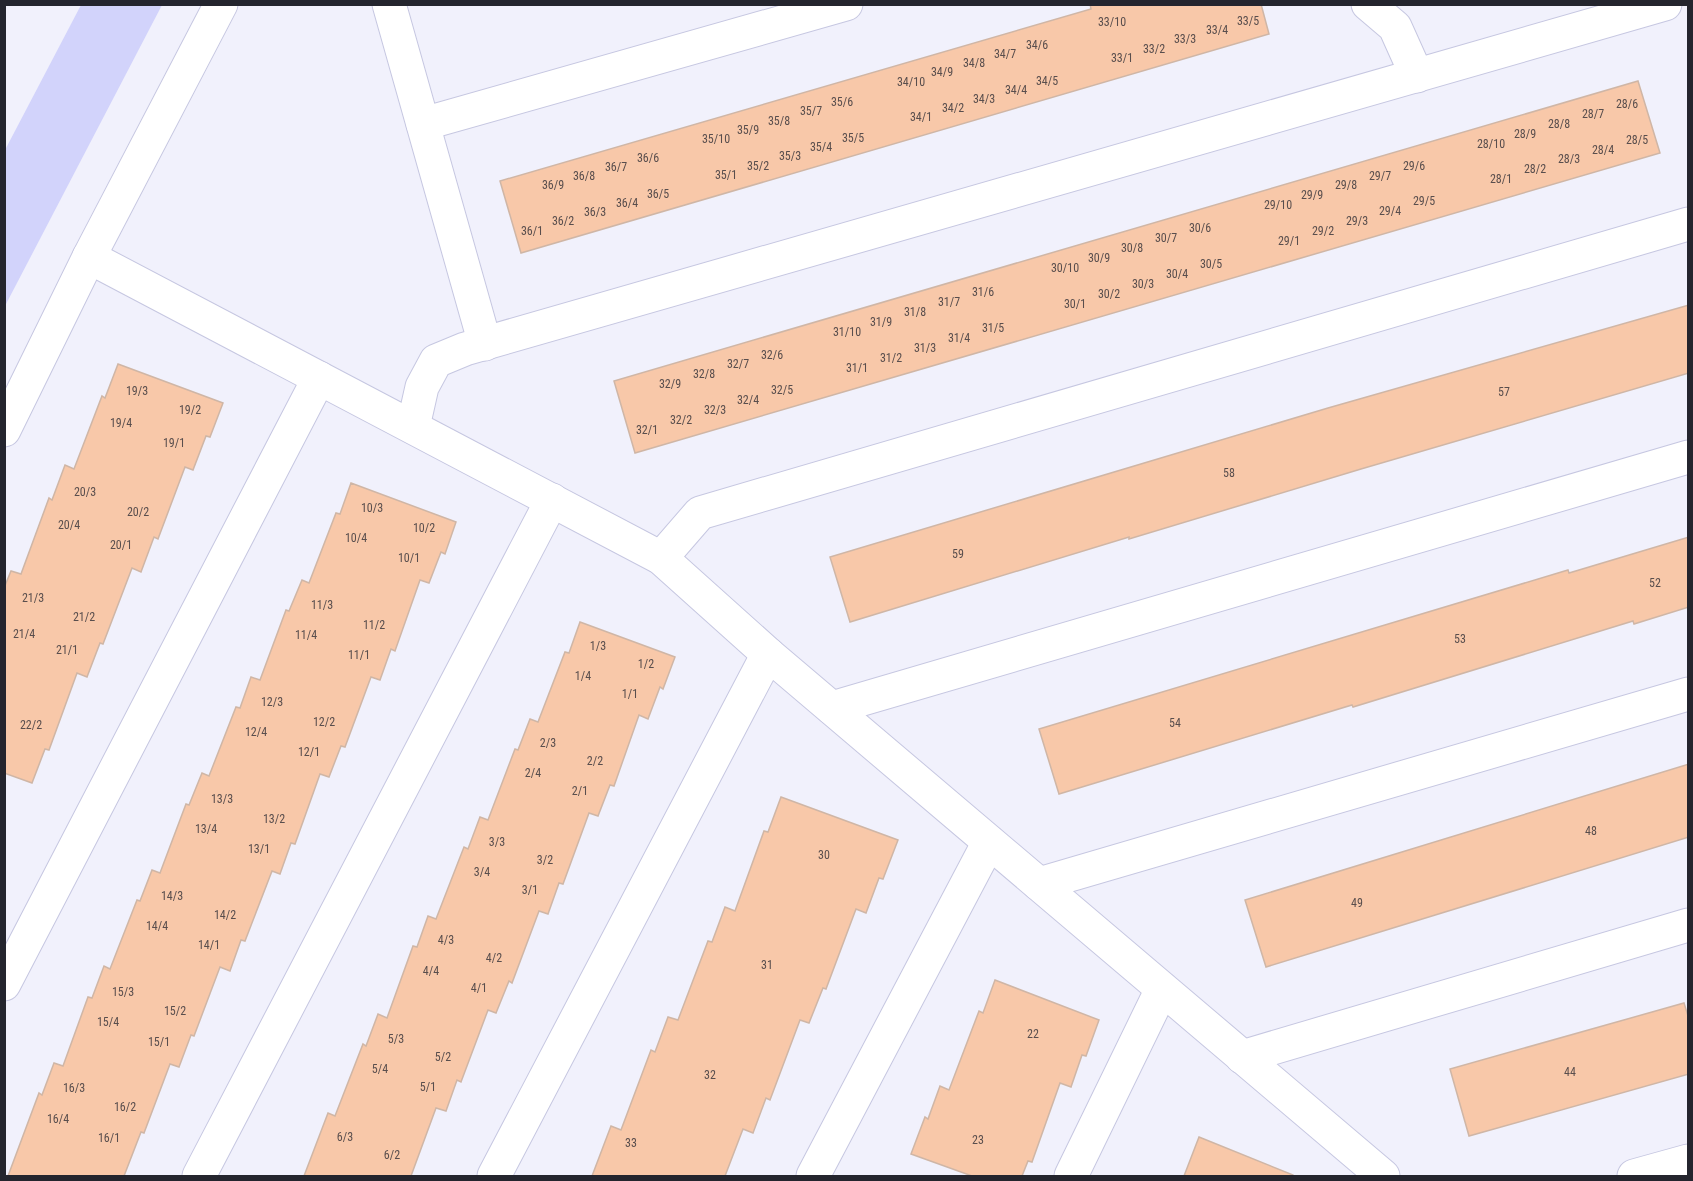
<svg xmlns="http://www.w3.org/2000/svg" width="1693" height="1181" viewBox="0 0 1693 1181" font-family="'Roboto Condensed',sans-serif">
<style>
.green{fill:#d2d3fb}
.building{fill:#f8c8a9;stroke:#cfb6a6;stroke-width:1.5}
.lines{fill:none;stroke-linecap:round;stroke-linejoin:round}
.minor-casing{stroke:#c6c7e1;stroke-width:35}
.minor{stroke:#fff;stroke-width:33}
.labels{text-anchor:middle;stroke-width:4.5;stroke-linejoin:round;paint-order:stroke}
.number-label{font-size:12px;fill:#594e4d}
</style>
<rect width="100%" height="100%" fill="#f1f1fc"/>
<polygon class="green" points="81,5 162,5 5,306 5,150"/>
<g class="building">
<polygon points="1090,4 1261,4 1269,34 521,253 500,181 1091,9"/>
<polygon points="1638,81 1660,153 635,453 614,381"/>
<polygon points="1689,305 1689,373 1361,469 1129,539 1129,537 850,622 830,557 1328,408"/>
<polygon points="118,364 223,403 210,437 206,436 193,470 185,467 158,539 154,537 141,572 132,568 103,644 100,643 87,677 77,673 49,750 45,749 32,783 4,773 4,588 11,571 21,574 49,498 52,500 65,465 74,469 102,396 105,398"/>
<polygon points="351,483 456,522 445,554 441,552 429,583 420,580 395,651 391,649 380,680 371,677 345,747 341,746 329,777 320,774 295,844 291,843 280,874 272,871 245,941 241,940 230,971 220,967 194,1036 191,1035 179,1067 170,1064 144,1133 141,1132 124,1176 8,1176 39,1093 42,1095 54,1063 63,1066 88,997 92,998 104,966 110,969 137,900 140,901 152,870 160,873 186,804 189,805 202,773 209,776 236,707 240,708 251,677 260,680 286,610 289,611 302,580 309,583 336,513 340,514"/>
<polygon points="1689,537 1689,607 1634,624 1633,621 1353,707 1352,705 1059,794 1039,729 1568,570 1569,573"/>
<polygon points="580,622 675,657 663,689 660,687 648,719 639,715 614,786 610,785 598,816 589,813 563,884 559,883 548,914 539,911 512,983 509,981 496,1013 488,1010 461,1082 457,1080 446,1111 436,1108 411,1176 304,1176 328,1113 335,1116 363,1044 366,1046 378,1014 387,1018 413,946 417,947 428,916 436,919 464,847 468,849 480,817 488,820 515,749 518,750 530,719 538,722 565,652 569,653"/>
<polygon points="1689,764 1689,837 1266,967 1245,900"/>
<polygon points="781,797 898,840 883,879 879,878 866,913 856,909 826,989 823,988 809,1023 800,1020 770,1100 766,1098 753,1133 743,1129 725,1176 592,1176 611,1126 621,1130 651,1050 655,1052 668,1017 678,1020 708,941 712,942 725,907 735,911 764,831 768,832"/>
<polygon points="995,980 1099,1020 1086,1056 1082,1055 1071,1087 1060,1083 1032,1162 1028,1161 1022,1176 972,1176 911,1154 925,1117 928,1119 940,1086 949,1090 979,1011 983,1013"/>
<polygon points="1684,1003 1689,1019 1689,1074 1469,1136 1450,1069"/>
<polygon points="1199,1137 1293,1175 1293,1176 1184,1176"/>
</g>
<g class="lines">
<defs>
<g id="minor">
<polyline points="389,4 485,344"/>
<polyline points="1368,4 1395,27 1417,76"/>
<polyline points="423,124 846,4"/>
<polyline points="89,257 221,4"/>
<polyline points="413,427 422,387 436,361 465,349 1665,4"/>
<polyline points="4,430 89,257 661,558 768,654 1383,1176"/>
<polyline points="661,558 700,513 1688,224"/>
<polyline points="832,708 1688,457"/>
<polyline points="1039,884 1688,694"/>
<polyline points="4,984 319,378"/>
<polyline points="1242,1057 1688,925"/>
<polyline points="199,1176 552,500"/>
<polyline points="494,1176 768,654"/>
<polyline points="813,1176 989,842"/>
<polyline points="1071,1176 1162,989"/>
<polyline points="1634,1176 1688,1161"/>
</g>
</defs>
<use href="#minor" class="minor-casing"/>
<use href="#minor" class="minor"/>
</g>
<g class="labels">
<g class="number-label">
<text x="1248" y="25">33/5</text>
<text x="1112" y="26">33/10</text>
<text x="1217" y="34">33/4</text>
<text x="1185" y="43">33/3</text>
<text x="1037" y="49">34/6</text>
<text x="1154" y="53">33/2</text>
<text x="1005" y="58">34/7</text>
<text x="1122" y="62">33/1</text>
<text x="974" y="67">34/8</text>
<text x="942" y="76">34/9</text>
<text x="1047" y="85">34/5</text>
<text x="911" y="86">34/10</text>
<text x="1016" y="94">34/4</text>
<text x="984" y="103">34/3</text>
<text x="842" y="106">35/6</text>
<text x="1627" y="108">28/6</text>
<text x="953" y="112">34/2</text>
<text x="811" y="115">35/7</text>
<text x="1593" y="118">28/7</text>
<text x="921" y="121">34/1</text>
<text x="779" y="125">35/8</text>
<text x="1559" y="128">28/8</text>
<text x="748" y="134">35/9</text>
<text x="1525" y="138">28/9</text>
<text x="853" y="142">35/5</text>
<text x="716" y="143">35/10</text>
<text x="1637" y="144">28/5</text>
<text x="1491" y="148">28/10</text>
<text x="821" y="151">35/4</text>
<text x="1603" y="154">28/4</text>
<text x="790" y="160">35/3</text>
<text x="648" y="162">36/6</text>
<text x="1569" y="163">28/3</text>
<text x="758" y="170">35/2</text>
<text x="1414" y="170">29/6</text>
<text x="616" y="171">36/7</text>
<text x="1535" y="173">28/2</text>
<text x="726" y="179">35/1</text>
<text x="584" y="180">36/8</text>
<text x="1380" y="180">29/7</text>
<text x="1501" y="183">28/1</text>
<text x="553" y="189">36/9</text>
<text x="1346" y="189">29/8</text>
<text x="658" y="198">36/5</text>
<text x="1312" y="199">29/9</text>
<text x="1424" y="205">29/5</text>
<text x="627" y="207">36/4</text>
<text x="1278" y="209">29/10</text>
<text x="1390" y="215">29/4</text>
<text x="595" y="216">36/3</text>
<text x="563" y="225">36/2</text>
<text x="1357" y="225">29/3</text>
<text x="1200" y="232">30/6</text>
<text x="532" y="235">36/1</text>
<text x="1323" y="235">29/2</text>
<text x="1166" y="242">30/7</text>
<text x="1289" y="245">29/1</text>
<text x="1132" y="252">30/8</text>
<text x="1099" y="262">30/9</text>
<text x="1211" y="268">30/5</text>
<text x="1065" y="272">30/10</text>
<text x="1177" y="278">30/4</text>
<text x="1143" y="288">30/3</text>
<text x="983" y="296">31/6</text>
<text x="1109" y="298">30/2</text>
<text x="949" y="306">31/7</text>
<text x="1075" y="308">30/1</text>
<text x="915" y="316">31/8</text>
<text x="881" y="326">31/9</text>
<text x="993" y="332">31/5</text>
<text x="847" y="336">31/10</text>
<text x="959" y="342">31/4</text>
<text x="925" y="352">31/3</text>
<text x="772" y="359">32/6</text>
<text x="891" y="362">31/2</text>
<text x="738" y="368">32/7</text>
<text x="857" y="372">31/1</text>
<text x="704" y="378">32/8</text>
<text x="670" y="388">32/9</text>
<text x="782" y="394">32/5</text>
<text x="137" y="395">19/3</text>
<text x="1504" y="396">57</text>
<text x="748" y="404">32/4</text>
<text x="190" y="414">19/2</text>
<text x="715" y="414">32/3</text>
<text x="681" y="424">32/2</text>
<text x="121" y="427">19/4</text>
<text x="647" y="434">32/1</text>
<text x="174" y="447">19/1</text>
<text x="1229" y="477">58</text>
<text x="85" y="496">20/3</text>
<text x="372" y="512">10/3</text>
<text x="138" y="516">20/2</text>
<text x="69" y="529">20/4</text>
<text x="424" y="532">10/2</text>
<text x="356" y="542">10/4</text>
<text x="121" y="549">20/1</text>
<text x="958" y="558">59</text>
<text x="409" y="562">10/1</text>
<text x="1655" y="587">52</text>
<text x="33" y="602">21/3</text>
<text x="322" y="609">11/3</text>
<text x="84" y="621">21/2</text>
<text x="374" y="629">11/2</text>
<text x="24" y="638">21/4</text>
<text x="306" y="639">11/4</text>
<text x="1460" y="643">53</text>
<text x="598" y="650">1/3</text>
<text x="67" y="654">21/1</text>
<text x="359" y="659">11/1</text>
<text x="646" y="668">1/2</text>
<text x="583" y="680">1/4</text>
<text x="630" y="698">1/1</text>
<text x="272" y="706">12/3</text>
<text x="324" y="726">12/2</text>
<text x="1175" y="727">54</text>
<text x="31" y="729">22/2</text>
<text x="256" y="736">12/4</text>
<text x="548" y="747">2/3</text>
<text x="309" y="756">12/1</text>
<text x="595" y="765">2/2</text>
<text x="533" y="777">2/4</text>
<text x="580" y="795">2/1</text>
<text x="222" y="803">13/3</text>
<text x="274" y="823">13/2</text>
<text x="206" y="833">13/4</text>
<text x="1591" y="835">48</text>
<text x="497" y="846">3/3</text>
<text x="259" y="853">13/1</text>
<text x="824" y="859">30</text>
<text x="545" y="864">3/2</text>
<text x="482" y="876">3/4</text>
<text x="530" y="894">3/1</text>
<text x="172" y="900">14/3</text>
<text x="1357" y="907">49</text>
<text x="225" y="919">14/2</text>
<text x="157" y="930">14/4</text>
<text x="446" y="944">4/3</text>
<text x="209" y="949">14/1</text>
<text x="494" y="962">4/2</text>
<text x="767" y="969">31</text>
<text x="431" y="975">4/4</text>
<text x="479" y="992">4/1</text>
<text x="123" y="996">15/3</text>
<text x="175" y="1015">15/2</text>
<text x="108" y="1026">15/4</text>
<text x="1033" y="1038">22</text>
<text x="396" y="1043">5/3</text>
<text x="159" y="1046">15/1</text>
<text x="443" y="1061">5/2</text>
<text x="380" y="1073">5/4</text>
<text x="1570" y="1076">44</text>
<text x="710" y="1079">32</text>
<text x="428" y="1091">5/1</text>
<text x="74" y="1092">16/3</text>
<text x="125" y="1111">16/2</text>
<text x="58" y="1123">16/4</text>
<text x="345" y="1141">6/3</text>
<text x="109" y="1142">16/1</text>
<text x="978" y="1144">23</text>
<text x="631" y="1147">33</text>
<text x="392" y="1159">6/2</text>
</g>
</g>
<rect width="1693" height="1181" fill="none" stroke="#24252e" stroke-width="12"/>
</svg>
